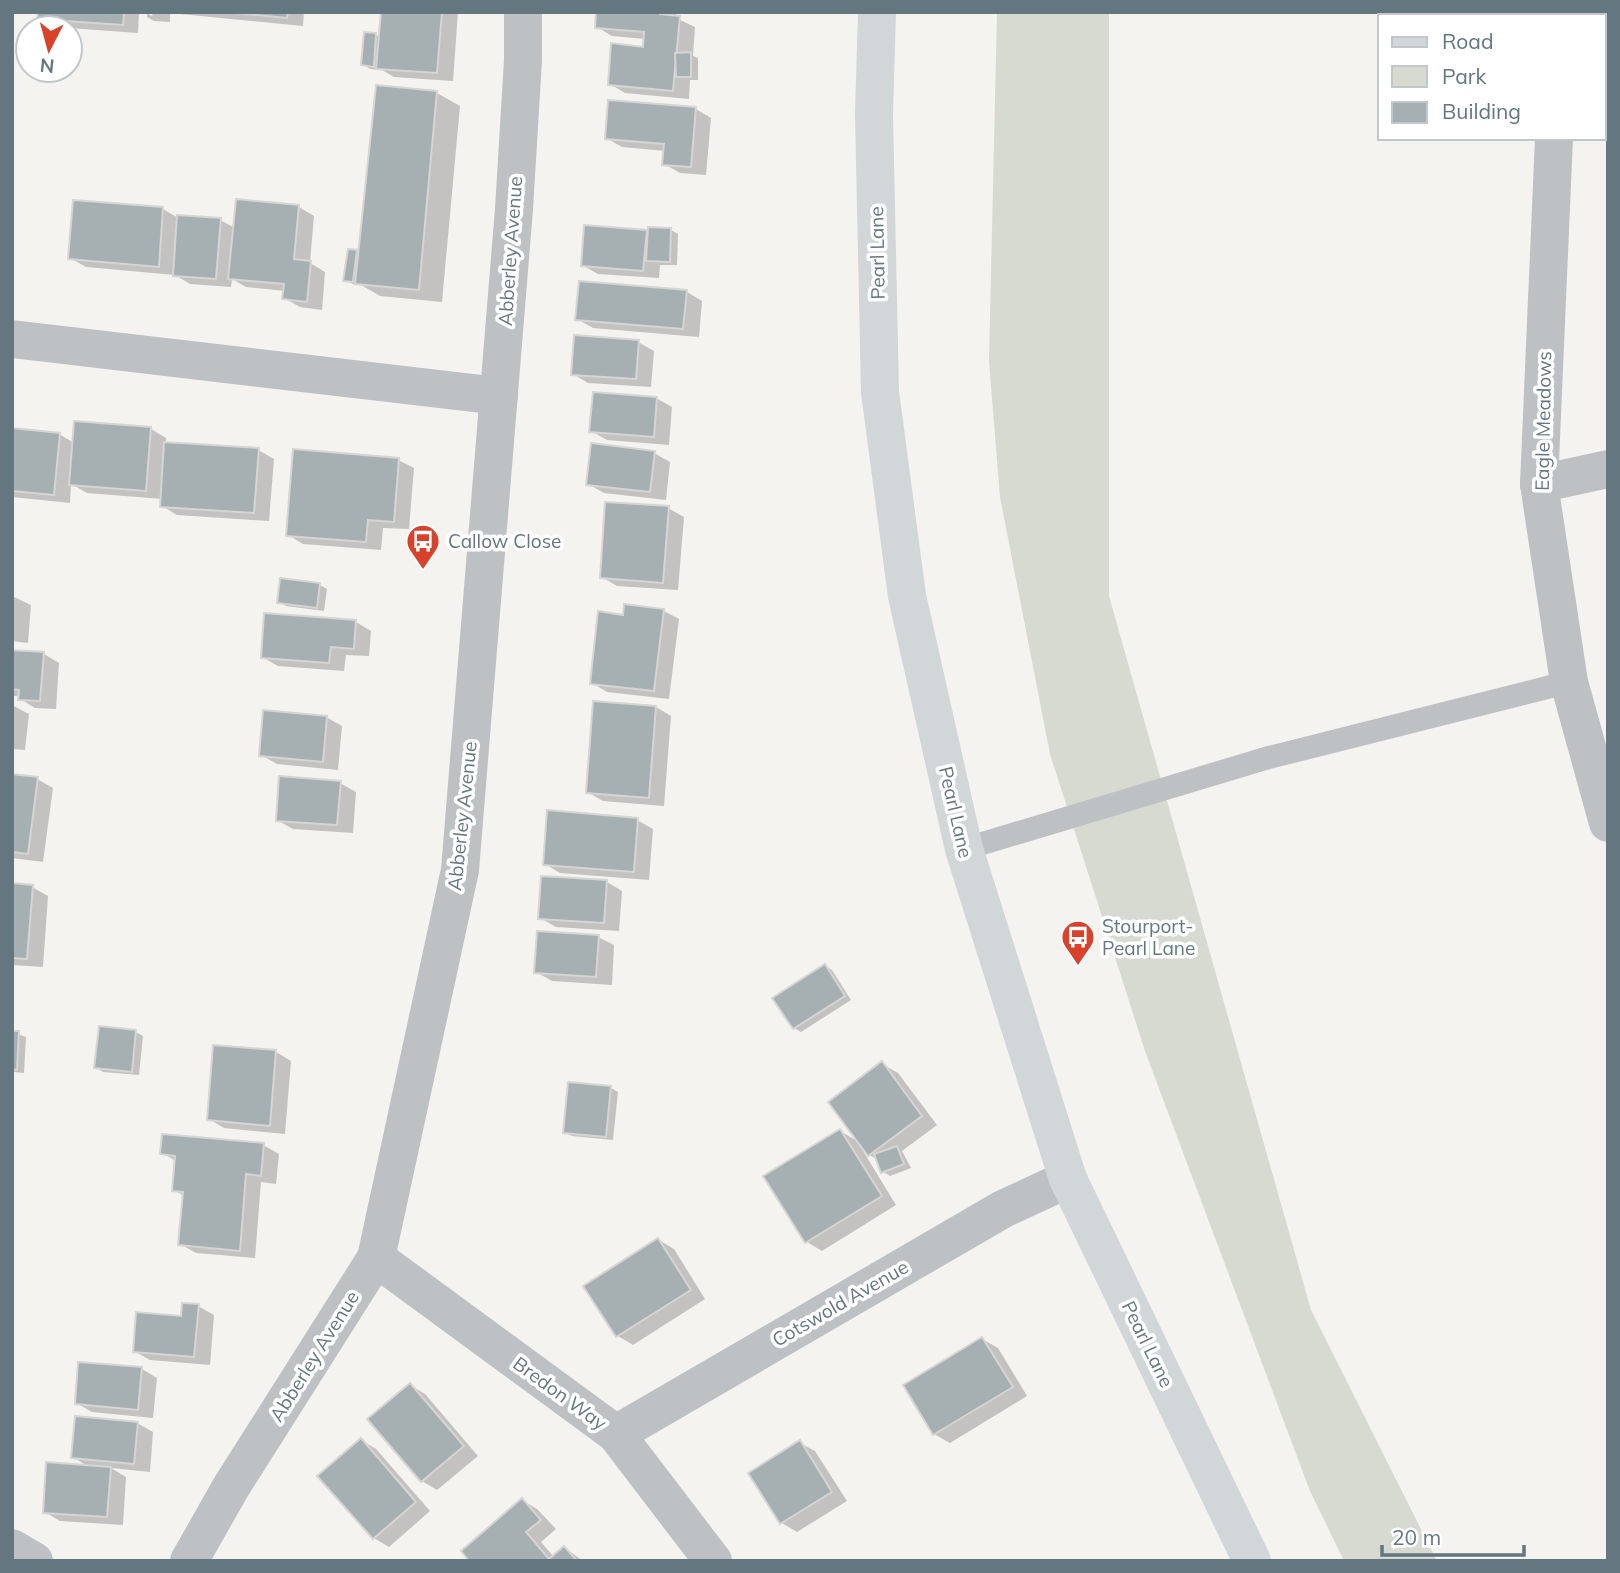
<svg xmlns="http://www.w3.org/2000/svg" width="1620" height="1573" viewBox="0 0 1620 1573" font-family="Mulish,sans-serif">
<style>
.green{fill:#d6dad1}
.shadow{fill:#0003}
.building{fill:#a6afb2;stroke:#d5d5d3;stroke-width:2}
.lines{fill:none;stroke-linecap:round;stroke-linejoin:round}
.service{stroke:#bdc1c4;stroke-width:23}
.minor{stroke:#bdc1c4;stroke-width:38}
.secondary{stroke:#d1d6d9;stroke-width:38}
.labels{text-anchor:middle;stroke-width:7;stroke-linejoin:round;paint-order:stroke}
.street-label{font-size:19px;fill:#64767f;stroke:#fff}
.poi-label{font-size:19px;fill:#64767f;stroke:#fff;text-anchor:start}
</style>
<rect width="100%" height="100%" fill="#f4f3f0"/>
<polygon class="green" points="997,12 1109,12 1109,596 1311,1310 1437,1561 1344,1561 1310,1491 1145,1051 1050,754 1000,497 989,361"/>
<g class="shadow">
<polygon points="39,12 139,12 138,33 55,27 39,18"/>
<polygon points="153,12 304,12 303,26 170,13 170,22 154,21 147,17 147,13 152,16"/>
<polygon points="383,12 458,12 453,81 394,77 382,70 370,69 363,64 376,35 381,37"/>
<polygon points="598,12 676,12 676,18 695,27 693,56 698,58 698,80 690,80 689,99 625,93 610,84 644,48 645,39 612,36 597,27"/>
<polygon points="377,87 437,93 460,106 442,302 380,296 361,285 353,284 345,280 350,251 360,254"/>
<polygon points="696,109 711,118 706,175 680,173 664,164 665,151 622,147 606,138"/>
<polygon points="299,207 314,216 310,263 325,272 322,310 300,307 284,298 285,291 246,287 232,279 231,287 190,284 175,275 86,267 70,258 163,209 178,218 220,220 235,228"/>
<polygon points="671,230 678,234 677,265 660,265 659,278 598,274 582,265 646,232 649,234"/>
<polygon points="687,292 702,301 699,337 593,328 577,319"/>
<polygon points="638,342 654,351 651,387 588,383 573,374"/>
<polygon points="656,398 672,407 669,445 607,440 591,431"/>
<polygon points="76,422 151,429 166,438 166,444 258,450 274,459 269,521 177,515 162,506 162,499 87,493 71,484 70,503 12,497 12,430 59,434 74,443"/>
<polygon points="654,453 670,462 666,500 604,493 588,484"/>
<polygon points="398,460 414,468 409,529 383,528 381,550 303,544 288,535"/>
<polygon points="668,508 684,517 678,590 617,586 602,577"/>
<polygon points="282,580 320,585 327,589 324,611 286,606 279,602"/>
<polygon points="12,596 31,605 28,643 12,641"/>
<polygon points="664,611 679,619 669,699 607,692 592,683 624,617"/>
<polygon points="266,615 356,622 371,631 369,656 346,655 344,671 278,666 262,657"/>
<polygon points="12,652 44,654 59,663 56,709 35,708 20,699 20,696 12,696"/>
<polygon points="12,705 29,714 25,750 12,749"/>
<polygon points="656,707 671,716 664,806 603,801 587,792"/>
<polygon points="326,717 342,726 338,770 277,764 261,755"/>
<polygon points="12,776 37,779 53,788 43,862 12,858"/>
<polygon points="340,783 356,792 353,833 293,829 277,820"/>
<polygon points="637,820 653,829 649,880 560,873 545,864"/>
<polygon points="607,882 622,891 619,931 556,927 540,918"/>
<polygon points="12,885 32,887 48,896 43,967 12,965"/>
<polygon points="598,937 614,945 612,985 552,981 536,972"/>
<polygon points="825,966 832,970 851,1000 801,1032 794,1028"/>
<polygon points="12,1032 26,1037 24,1073 14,1072 13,1086"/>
<polygon points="136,1032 143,1036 139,1075 103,1072 96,1067"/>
<polygon points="276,1052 291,1061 285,1134 224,1128 209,1119"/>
<polygon points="882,1064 898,1073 937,1125 902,1151 911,1168 890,1176 882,1171 878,1160 863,1151 896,1205 822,1251 807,1242 840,1131 859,1142"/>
<polygon points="611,1088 618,1092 613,1140 572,1136 565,1132"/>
<polygon points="263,1145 279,1154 276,1184 261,1182 255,1258 196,1253 180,1244 184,1196 174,1190 176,1161 162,1153"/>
<polygon points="659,1240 674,1249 705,1299 633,1345 618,1336"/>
<polygon points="198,1306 214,1315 210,1365 150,1360 134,1351"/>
<polygon points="982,1339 998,1348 1027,1396 950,1443 934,1434 905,1385"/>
<polygon points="142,1369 157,1378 153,1418 92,1412 76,1403"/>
<polygon points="410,1385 425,1394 478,1456 437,1490 422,1481"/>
<polygon points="137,1423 153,1432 150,1472 111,1468 126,1477 123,1525 60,1521 45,1512 89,1467 73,1457"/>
<polygon points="361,1440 376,1449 430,1511 389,1547 374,1538"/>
<polygon points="800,1443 815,1451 847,1501 797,1532 782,1523"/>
<polygon points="522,1500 537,1509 556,1529 541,1542 554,1557 565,1548 583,1561 472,1561"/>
</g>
<g class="building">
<polygon points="38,12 124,12 123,25 37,19"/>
<polygon points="224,12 288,12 287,18"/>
<polygon points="381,12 442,12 437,73 376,69"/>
<polygon points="596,12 660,12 660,14 680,16 673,91 608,85 611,43 643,47 644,32 595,28"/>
<polygon points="364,32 376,33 374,67 361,65"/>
<polygon points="691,52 691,77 676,77 675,53"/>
<polygon points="376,85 437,91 419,290 355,284"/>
<polygon points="608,100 696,107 691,167 662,165 664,144 605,139"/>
<polygon points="236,199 299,205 294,259 311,261 307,302 282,299 284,284 228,279"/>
<polygon points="73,200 163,207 159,267 68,259"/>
<polygon points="177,215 221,218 216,279 173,276"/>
<polygon points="584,225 647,230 643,271 581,266"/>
<polygon points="648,227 671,228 670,262 646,261"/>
<polygon points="348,249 357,250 353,282 343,281"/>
<polygon points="579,281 687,290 683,329 575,320"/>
<polygon points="574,335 639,340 636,379 571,375"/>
<polygon points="593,392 657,397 654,437 589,432"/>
<polygon points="74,421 151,427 146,491 69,485"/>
<polygon points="12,428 60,433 54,495 12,491"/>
<polygon points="164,442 259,448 254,513 160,507"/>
<polygon points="591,443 655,451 650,492 586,485"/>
<polygon points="293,449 399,458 394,522 368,520 366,542 286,536"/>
<polygon points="605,502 669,506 663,583 600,578"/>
<polygon points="280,578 320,583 317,608 277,603"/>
<polygon points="624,604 664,609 654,691 590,684 598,611 623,615"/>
<polygon points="264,613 356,620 354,649 331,647 329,663 261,658"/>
<polygon points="12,650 44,652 40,701 18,700 19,690 12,689"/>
<polygon points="593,701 656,706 649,798 586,793"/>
<polygon points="263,710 327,716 323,762 259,756"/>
<polygon points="12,774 38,777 28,854 12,852"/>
<polygon points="279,776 341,781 337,825 276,821"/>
<polygon points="547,810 638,818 634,872 543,865"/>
<polygon points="541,876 607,880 604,923 538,919"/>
<polygon points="12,883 33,885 27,959 12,958"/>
<polygon points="537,931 599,935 596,977 534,973"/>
<polygon points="825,964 845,996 793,1029 772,998"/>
<polygon points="99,1026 136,1030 132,1072 94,1068"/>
<polygon points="12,1031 19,1031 17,1070 12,1069"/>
<polygon points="213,1045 276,1050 270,1126 207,1120"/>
<polygon points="882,1061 922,1116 868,1156 828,1102"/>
<polygon points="568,1082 611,1086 606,1137 563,1133"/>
<polygon points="840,1129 882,1196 805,1243 763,1176"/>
<polygon points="162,1134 264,1143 261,1176 246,1174 240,1251 178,1245 183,1192 172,1191 175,1156 160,1154"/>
<polygon points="897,1146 904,1164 881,1173 874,1154"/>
<polygon points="658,1238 691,1290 616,1337 583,1286"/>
<polygon points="182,1303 199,1304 194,1357 133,1352 136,1312 181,1316"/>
<polygon points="982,1337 1013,1387 933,1435 903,1385"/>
<polygon points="78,1362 142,1367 138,1410 75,1404"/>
<polygon points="410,1383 464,1446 421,1482 367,1419"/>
<polygon points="75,1416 138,1422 134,1464 71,1458"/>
<polygon points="361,1438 416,1502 373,1539 317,1476"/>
<polygon points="800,1440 832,1492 780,1524 748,1473"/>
<polygon points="46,1462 111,1467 107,1517 43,1513"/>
<polygon points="522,1498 541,1520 526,1532 549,1559 564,1546 577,1561 469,1561 461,1551"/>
</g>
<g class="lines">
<polyline class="service" points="964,849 1267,758 1569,682"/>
<g class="minor">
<polyline points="1554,138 1539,484 1569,682 1608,823"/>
<polyline points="12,339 499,396"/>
<polyline points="1539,484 1608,469"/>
<polyline points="376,1258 616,1434 713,1561"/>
<polyline points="616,1434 1003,1209 1068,1179"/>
<polyline points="12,1548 34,1561"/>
<polyline points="189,1561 231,1487 376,1258 460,870 514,209 523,60 523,12"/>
</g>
<polyline class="secondary" points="877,12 874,114 880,392 907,596 964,849 1068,1179 1252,1561"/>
</g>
<defs>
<symbol id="bus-pin" viewBox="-11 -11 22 30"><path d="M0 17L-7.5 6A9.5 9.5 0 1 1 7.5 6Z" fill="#d9422a" stroke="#fff"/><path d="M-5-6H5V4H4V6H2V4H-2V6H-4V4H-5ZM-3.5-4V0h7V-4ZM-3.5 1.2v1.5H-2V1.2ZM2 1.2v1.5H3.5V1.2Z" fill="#fff"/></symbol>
</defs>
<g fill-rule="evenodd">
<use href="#bus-pin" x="404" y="522" width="38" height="52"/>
<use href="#bus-pin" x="1059" y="918" width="38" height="52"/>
</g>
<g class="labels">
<g class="street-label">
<text transform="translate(510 251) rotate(-86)" y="7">Abberley Avenue</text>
<text transform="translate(877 253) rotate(-91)" y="7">Pearl Lane</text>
<text transform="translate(1543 421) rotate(-89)" y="7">Eagle Meadows</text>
<text transform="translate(956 812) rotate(77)" y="7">Pearl Lane</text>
<text transform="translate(462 816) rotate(-84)" y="7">Abberley Avenue</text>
<text transform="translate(840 1303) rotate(-30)" y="7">Cotswold Avenue</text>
<text transform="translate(1148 1344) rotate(64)" y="7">Pearl Lane</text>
<text transform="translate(314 1356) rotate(-58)" y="7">Abberley Avenue</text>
<text transform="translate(560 1393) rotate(36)" y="7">Bredon Way</text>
</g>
<g class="poi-label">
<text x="448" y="548">Callow Close</text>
<text x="1102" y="933">Stourport-<tspan x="1102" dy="22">Pearl Lane</tspan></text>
</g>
</g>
<rect width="1620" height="1573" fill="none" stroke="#64767f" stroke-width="28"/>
<rect x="1378" y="14" width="228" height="126" fill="#ffffff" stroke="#c1c8cc" stroke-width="2"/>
<rect x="1392" y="37" width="35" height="10" fill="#d1d6d9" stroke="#c1c8cc" stroke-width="2"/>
<text x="1442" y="49" font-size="21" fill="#64767f">Road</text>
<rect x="1392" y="66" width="35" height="21" fill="#d6dad1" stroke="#c1c8cc" stroke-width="2"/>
<text x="1442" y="84" font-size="21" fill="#64767f">Park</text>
<rect x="1392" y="102" width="35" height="21" fill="#a6afb2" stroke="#c1c8cc" stroke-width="2"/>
<text x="1442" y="119" font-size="21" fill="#64767f">Building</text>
<g transform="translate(49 49) rotate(186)"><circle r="33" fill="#ffffff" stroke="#c1c8cc" stroke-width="2"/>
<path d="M0-5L12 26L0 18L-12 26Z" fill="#d9422a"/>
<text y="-10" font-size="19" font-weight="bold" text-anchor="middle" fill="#64767f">N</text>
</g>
<path d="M1382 1545v10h142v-10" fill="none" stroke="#64767f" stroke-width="3.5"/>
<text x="1392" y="1545" font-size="21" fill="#64767f" stroke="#ffffff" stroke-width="5" paint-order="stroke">20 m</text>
</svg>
